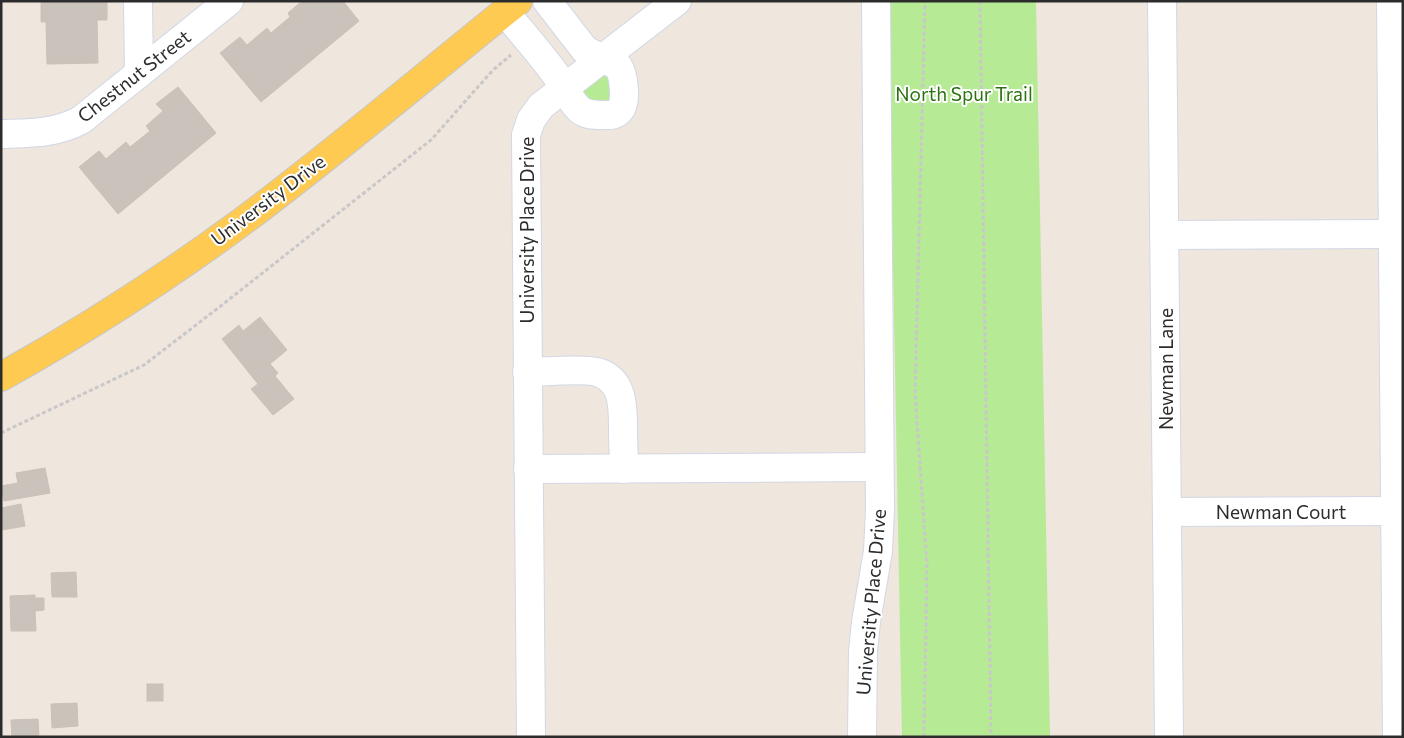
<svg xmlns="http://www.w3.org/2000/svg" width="1404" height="738" viewBox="0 0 1404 738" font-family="Commissioner,sans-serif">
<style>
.green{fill:#b7ea94}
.building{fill:#cac3bc;stroke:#cac2b6}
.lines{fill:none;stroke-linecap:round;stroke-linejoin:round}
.minor-casing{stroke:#d2d7e6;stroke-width:30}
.major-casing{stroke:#c8c8c8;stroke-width:30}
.path{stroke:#c8c8c8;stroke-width:3;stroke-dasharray:4 2.5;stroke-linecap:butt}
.minor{stroke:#fff;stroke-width:28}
.major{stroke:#feca52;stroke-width:28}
.labels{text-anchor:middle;stroke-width:4;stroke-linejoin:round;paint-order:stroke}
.street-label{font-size:19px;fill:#2c2c2c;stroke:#fff}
.park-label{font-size:19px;fill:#2d7113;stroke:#fff}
</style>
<rect width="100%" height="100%" fill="#efe6dd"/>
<g class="green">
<polygon points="888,1 1036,1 1050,737 902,737"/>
<polygon points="603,74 611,77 610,102 592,106 583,92 586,87"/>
</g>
<g class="building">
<polygon points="41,1 107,1 107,20 97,20 98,63 47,64 46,22 41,22"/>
<polygon points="302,1 343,1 359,21 261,102 220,53 240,37 247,45 267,28 271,33 290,17 288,13"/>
<polygon points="178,87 216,133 118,214 79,167 99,151 106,159 126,142 130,147 150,131 146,126 163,111 156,104"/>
<polygon points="260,317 287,350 270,364 278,373 275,376 294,399 273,415 251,389 258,384 222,339 239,325 243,331"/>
<polygon points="45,468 50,493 4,501 1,486 18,483 16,473"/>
<polygon points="21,504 25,526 2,530 1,508"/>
<polygon points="76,572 77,597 52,597 51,573"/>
<polygon points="35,595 35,598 44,598 44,610 35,611 36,631 11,631 10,596"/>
<rect x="147" y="684" width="16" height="17"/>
<polygon points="77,703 78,726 52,728 51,704"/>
<polygon points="38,719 39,737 12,737 11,720"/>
</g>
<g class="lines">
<defs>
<g id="minor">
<polyline points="138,1 139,74"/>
<polyline points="1162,1 1169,737"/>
<polyline points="1391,1 1397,737"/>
<path d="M505,12C522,33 540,53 556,75C564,86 570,101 580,110C587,115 594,115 602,115C609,115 615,116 620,110C627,103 624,75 618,66L585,50L547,1"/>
<path d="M1,134C30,133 55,134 81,120L229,1"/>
<polyline points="1164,235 1393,234"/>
<path d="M527,372C545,372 581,368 597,372C624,380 623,407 623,430C623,443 624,456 624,469"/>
<polyline points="528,469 879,467"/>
<polyline points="1167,512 1395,511"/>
<polyline points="531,737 526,135 531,120 541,106 677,1"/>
<polyline points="862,737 863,651 866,622 878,551 880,509 876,1"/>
</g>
<path id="major" d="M1,377C85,330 166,278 243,221C337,151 427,74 518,1"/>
</defs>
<use href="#minor" class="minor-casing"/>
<use href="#major" class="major-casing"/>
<g class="path">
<polyline points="980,1 991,737"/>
<polyline points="1,433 144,365 222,305 431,140 493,70 511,55"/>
<polyline points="924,737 927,565 915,393 925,1"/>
</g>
<use href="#minor" class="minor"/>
<use href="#major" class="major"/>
</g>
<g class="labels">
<g class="street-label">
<text transform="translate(134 76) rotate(-38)" y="7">Chestnut Street</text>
<text transform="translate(268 200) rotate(-37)" y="7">University Drive</text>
<text transform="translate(527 230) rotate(-90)" y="7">University Place Drive</text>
<text transform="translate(1166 369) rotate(-90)" y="7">Newman Lane</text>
<text x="1281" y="519">Newman Court</text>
<text transform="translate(871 602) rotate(-85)" y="7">University Place Drive</text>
</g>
<g class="park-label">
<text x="964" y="101">North Spur Trail</text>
</g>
</g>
<rect width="1404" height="738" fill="none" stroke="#2c2c2c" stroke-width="5"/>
</svg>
